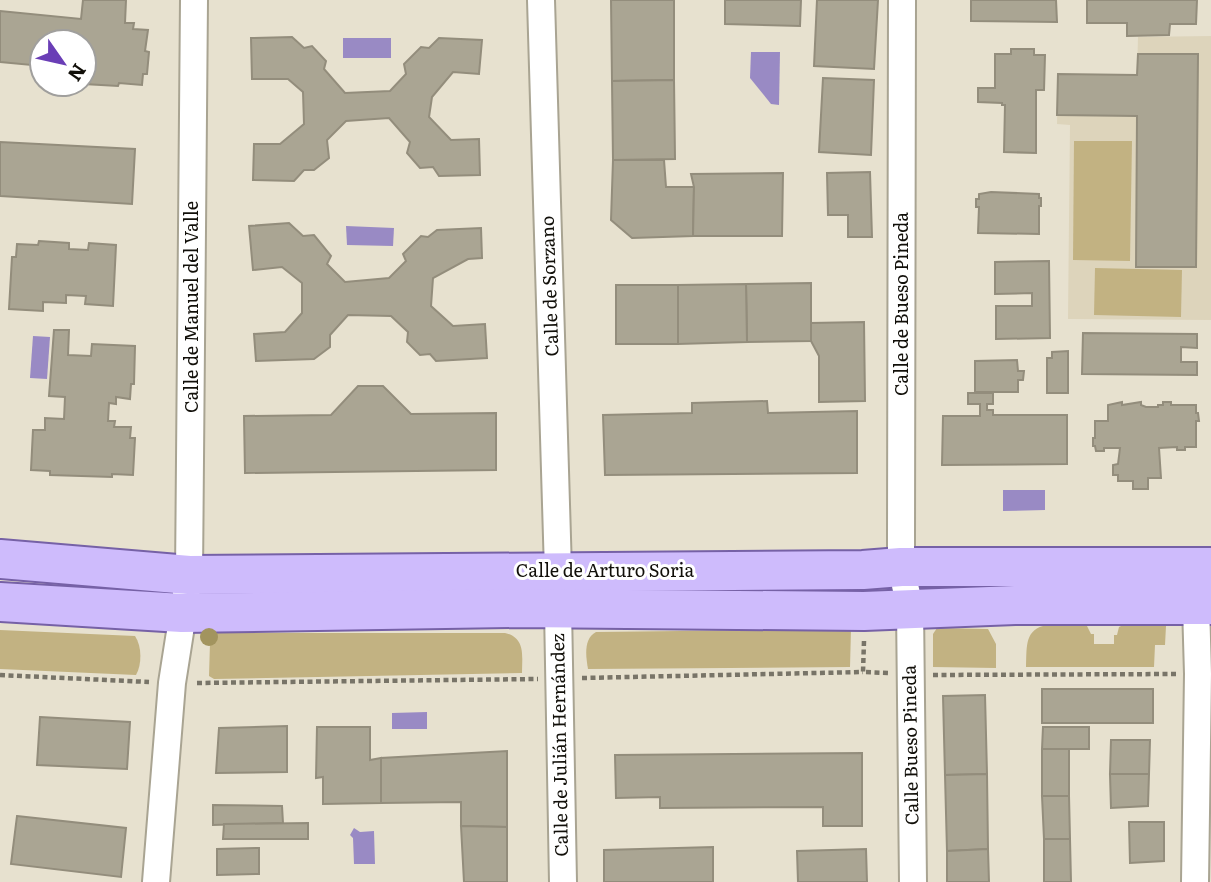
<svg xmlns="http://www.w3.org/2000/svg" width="1211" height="882" viewBox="0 0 1211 882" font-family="Literata,serif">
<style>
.built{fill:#ddd4bb}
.green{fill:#c2b282}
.water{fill:#998ac4}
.building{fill:#aaa593;stroke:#938d7c;stroke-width:2}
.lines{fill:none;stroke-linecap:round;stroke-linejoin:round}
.street-casing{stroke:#a9a492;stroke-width:30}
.primary-casing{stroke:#7661a6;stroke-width:42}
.path{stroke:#787468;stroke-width:4.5;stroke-dasharray:5 3.5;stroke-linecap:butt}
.street{stroke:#fff;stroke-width:26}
.primary{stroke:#cebbfc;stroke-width:38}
.tree{fill:#a2945e}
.labels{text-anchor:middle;stroke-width:6;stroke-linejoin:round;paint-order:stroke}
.street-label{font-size:18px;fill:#110f09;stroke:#fff}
</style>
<rect width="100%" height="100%" fill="#e7e1cf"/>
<polygon class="built" points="1211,36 1211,320 1068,319 1070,125 1057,124 1058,74 1137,75 1138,37"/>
<g class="green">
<polygon points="1074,141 1132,141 1130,261 1073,260"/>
<polygon points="1095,268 1182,270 1181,317 1094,315"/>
<path d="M1043,626H1087L1091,634H1094V644H1114V635H1117L1119,627L1121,626H1166L1165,645H1155L1154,667H1026C1027,650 1024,631 1043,626Z"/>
<polygon points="937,628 988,629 996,644 996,668 933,667 933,634"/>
<path d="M851,629L850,667L588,669C586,657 583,639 596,632Z"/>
<path d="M0,630L135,636C142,646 142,665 136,675L0,669Z"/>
<path d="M210,633H505C526,638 522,656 522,673L214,679L209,676L210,643L206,639V635Z"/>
</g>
<g class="water">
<rect x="343" y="38" width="48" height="20"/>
<polygon points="751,52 780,52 779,105 771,104 750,78"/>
<polygon points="346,226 394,228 393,246 347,245"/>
<polygon points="33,336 50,337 47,379 30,378"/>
<polygon points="1003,490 1045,490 1045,510 1003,511"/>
<polygon points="427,712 427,729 392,729 392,713"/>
<polygon points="354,828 360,832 374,831 375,864 354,864 353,838 350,835"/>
</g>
<g class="building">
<polygon points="83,0 126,0 125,23 134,23 133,29 148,30 145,51 149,52 147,74 143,74 142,85 119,83 118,86 84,84 84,42 42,42 42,66 0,62 0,11 81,19"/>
<polygon points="611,0 674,0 674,80 612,81"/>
<polygon points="725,0 801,0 800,26 725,24"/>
<polygon points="817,0 878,0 874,69 814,66"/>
<polygon points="971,0 1056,0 1057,22 971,21"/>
<polygon points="1087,0 1197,0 1196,24 1170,24 1169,35 1127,36 1127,23 1087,23"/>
<polygon points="292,37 304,48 312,46 326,61 324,69 345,93 390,91 406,74 404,64 421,47 429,48 439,38 482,40 479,74 453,72 432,97 429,117 451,140 479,139 480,175 439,176 433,167 420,168 407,153 410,142 389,118 346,121 327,140 329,158 314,170 304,170 294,181 253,180 254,144 280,144 304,124 303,92 288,79 252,79 251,38"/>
<polygon points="1011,49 1034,49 1034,55 1045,55 1044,90 1036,90 1036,153 1004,152 1005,105 1002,105 1002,103 978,102 978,88 995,88 995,54 1011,54"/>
<polygon points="1138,54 1198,54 1196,267 1136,267 1137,116 1057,115 1058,74 1137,75"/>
<polygon points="823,78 874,80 871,155 819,152"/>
<polygon points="674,80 675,159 613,160 612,81"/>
<polygon points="0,142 135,149 132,204 0,196"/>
<polygon points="613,160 664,160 666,187 694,187 693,236 632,238 611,220"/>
<polygon points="870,172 872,237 848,237 848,215 828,215 827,173"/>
<polygon points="783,173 782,236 693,236 694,187 691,174"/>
<polygon points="991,192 1039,194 1039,198 1041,198 1041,206 1039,206 1039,234 978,233 979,207 976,207 976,199 979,199 979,194"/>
<polygon points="289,223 303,236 314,235 331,256 327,264 345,282 389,278 406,261 403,254 421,236 428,237 437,230 481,228 482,258 468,259 433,278 431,306 453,326 485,324 487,358 436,361 430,354 420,355 407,342 408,332 391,316 348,315 330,335 330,347 314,359 256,361 254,334 285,332 302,313 302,283 282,267 253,270 249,226"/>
<polygon points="39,241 69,243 69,249 88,250 89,243 116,245 113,306 85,304 86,296 66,295 66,303 43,302 43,311 9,309 12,257 16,257 17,244 38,245"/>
<polygon points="1049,261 1050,338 996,339 996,306 1032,306 1032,293 995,294 995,262"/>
<polygon points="811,283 811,341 747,342 746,284"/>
<polygon points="746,284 747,342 678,344 678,285"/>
<rect x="616" y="285" width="62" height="59"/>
<polygon points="864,322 865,401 819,402 819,356 811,341 811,323"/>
<polygon points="54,330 69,330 68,355 91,356 92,344 135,346 134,384 131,384 130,399 116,397 116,404 109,403 108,421 115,421 114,427 131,427 130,438 135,438 133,475 112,474 112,477 50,475 50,471 31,470 33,430 45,430 45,418 64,419 65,397 49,396"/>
<polygon points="1083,333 1197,334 1197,348 1181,347 1181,362 1197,362 1197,375 1082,374"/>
<polygon points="1068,351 1068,393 1047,393 1047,358 1052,358 1052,352"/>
<polygon points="1017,360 1018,371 1024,371 1023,380 1018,380 1018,392 975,392 975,361"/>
<polygon points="358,386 383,386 411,414 496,413 496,470 245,473 244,416 331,415"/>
<polygon points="968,393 993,393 993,404 987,404 987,410 993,410 993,415 1067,415 1067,464 942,465 943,416 980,416 980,404 968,404"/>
<polygon points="767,401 768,413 857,411 857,473 605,475 603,415 692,413 692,403"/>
<polygon points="1122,402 1122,405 1141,402 1141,405 1146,407 1158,407 1158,405 1163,405 1163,402 1171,402 1171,405 1196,405 1196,413 1198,413 1199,421 1196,421 1196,447 1185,447 1185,450 1177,450 1177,447 1159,448 1161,478 1148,478 1148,489 1133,489 1133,481 1118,481 1118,475 1113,475 1113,465 1118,464 1120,448 1104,448 1104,451 1096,451 1095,446 1093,446 1093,438 1095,438 1095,421 1108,421 1108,405"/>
<rect x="1042" y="689" width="111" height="34"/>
<polygon points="985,695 987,774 945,775 943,696"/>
<polygon points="40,717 130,722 127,769 37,765"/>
<polygon points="287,726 287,772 216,773 219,728"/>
<polygon points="317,727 370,727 370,760 381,758 381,803 323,804 323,777 316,778"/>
<polygon points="1043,727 1089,727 1089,749 1042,749"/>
<polygon points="1111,740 1150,740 1149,774 1110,774"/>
<rect x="1042" y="749" width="27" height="47"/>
<polygon points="507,751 507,827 461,826 461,802 381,803 381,758"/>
<polygon points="862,753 862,826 823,826 823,807 660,808 660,797 616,798 615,755"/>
<polygon points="987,774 988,849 947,851 945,775"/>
<polygon points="1110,774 1149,774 1148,806 1111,808"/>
<polygon points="1042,796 1069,796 1070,839 1044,839"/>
<polygon points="213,805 282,806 283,823 213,825"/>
<polygon points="17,816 126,828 121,877 11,864"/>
<polygon points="1129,822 1164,822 1164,861 1130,863"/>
<polygon points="308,823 308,839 223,839 224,824"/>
<polygon points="461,826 507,827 507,882 464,882"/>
<polygon points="1044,839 1070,839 1071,882 1044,882"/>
<polygon points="713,847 713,882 604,882 604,850"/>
<polygon points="259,848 259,874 217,875 217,849"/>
<polygon points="866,849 867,882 798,882 797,851"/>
<polygon points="988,849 989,882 947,882 947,851"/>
</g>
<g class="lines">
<defs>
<g id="street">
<polyline points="541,0 558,571"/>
<polyline points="902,0 901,538 901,567 910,608 913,882"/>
<polyline points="558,609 563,882"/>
<polyline points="156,882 172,683 189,575 194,0"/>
<polyline points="1195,882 1198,674 1196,605"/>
</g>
<g id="primary">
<polyline points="0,559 189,575 863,570 901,567 1211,567"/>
<polyline points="0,602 182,613 518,608 864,611 1015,605 1211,605"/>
</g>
</defs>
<use href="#street" class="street-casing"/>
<use href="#primary" class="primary-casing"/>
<g class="path">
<polyline points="864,641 863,672 889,673"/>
<polyline points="0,675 149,682"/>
<polyline points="933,675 1176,674"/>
<polyline points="582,678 863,672"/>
<polyline points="197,683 538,679"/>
</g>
<use href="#street" class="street"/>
<use href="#primary" class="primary"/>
</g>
<circle class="tree" cx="209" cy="637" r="9"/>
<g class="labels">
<g class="street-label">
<text transform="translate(550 286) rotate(-92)" y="6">Calle de Sorzano</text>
<text transform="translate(902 304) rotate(-90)" y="6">Calle de Bueso Pineda</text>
<text transform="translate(192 307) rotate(-90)" y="6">Calle de Manuel del Valle</text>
<text x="605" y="577">Calle de Arturo Soria</text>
<text transform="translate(560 745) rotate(-91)" y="6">Calle de Julián Hernández</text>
<text transform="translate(911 745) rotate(-91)" y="6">Calle Bueso Pineda</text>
</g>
</g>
<g transform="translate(63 63) rotate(124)"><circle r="33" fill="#ffffff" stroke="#a09f9d" stroke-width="2"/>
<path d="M0-5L12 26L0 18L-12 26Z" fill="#6a3eb6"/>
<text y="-10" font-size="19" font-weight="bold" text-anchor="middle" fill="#110f09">N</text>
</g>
</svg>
